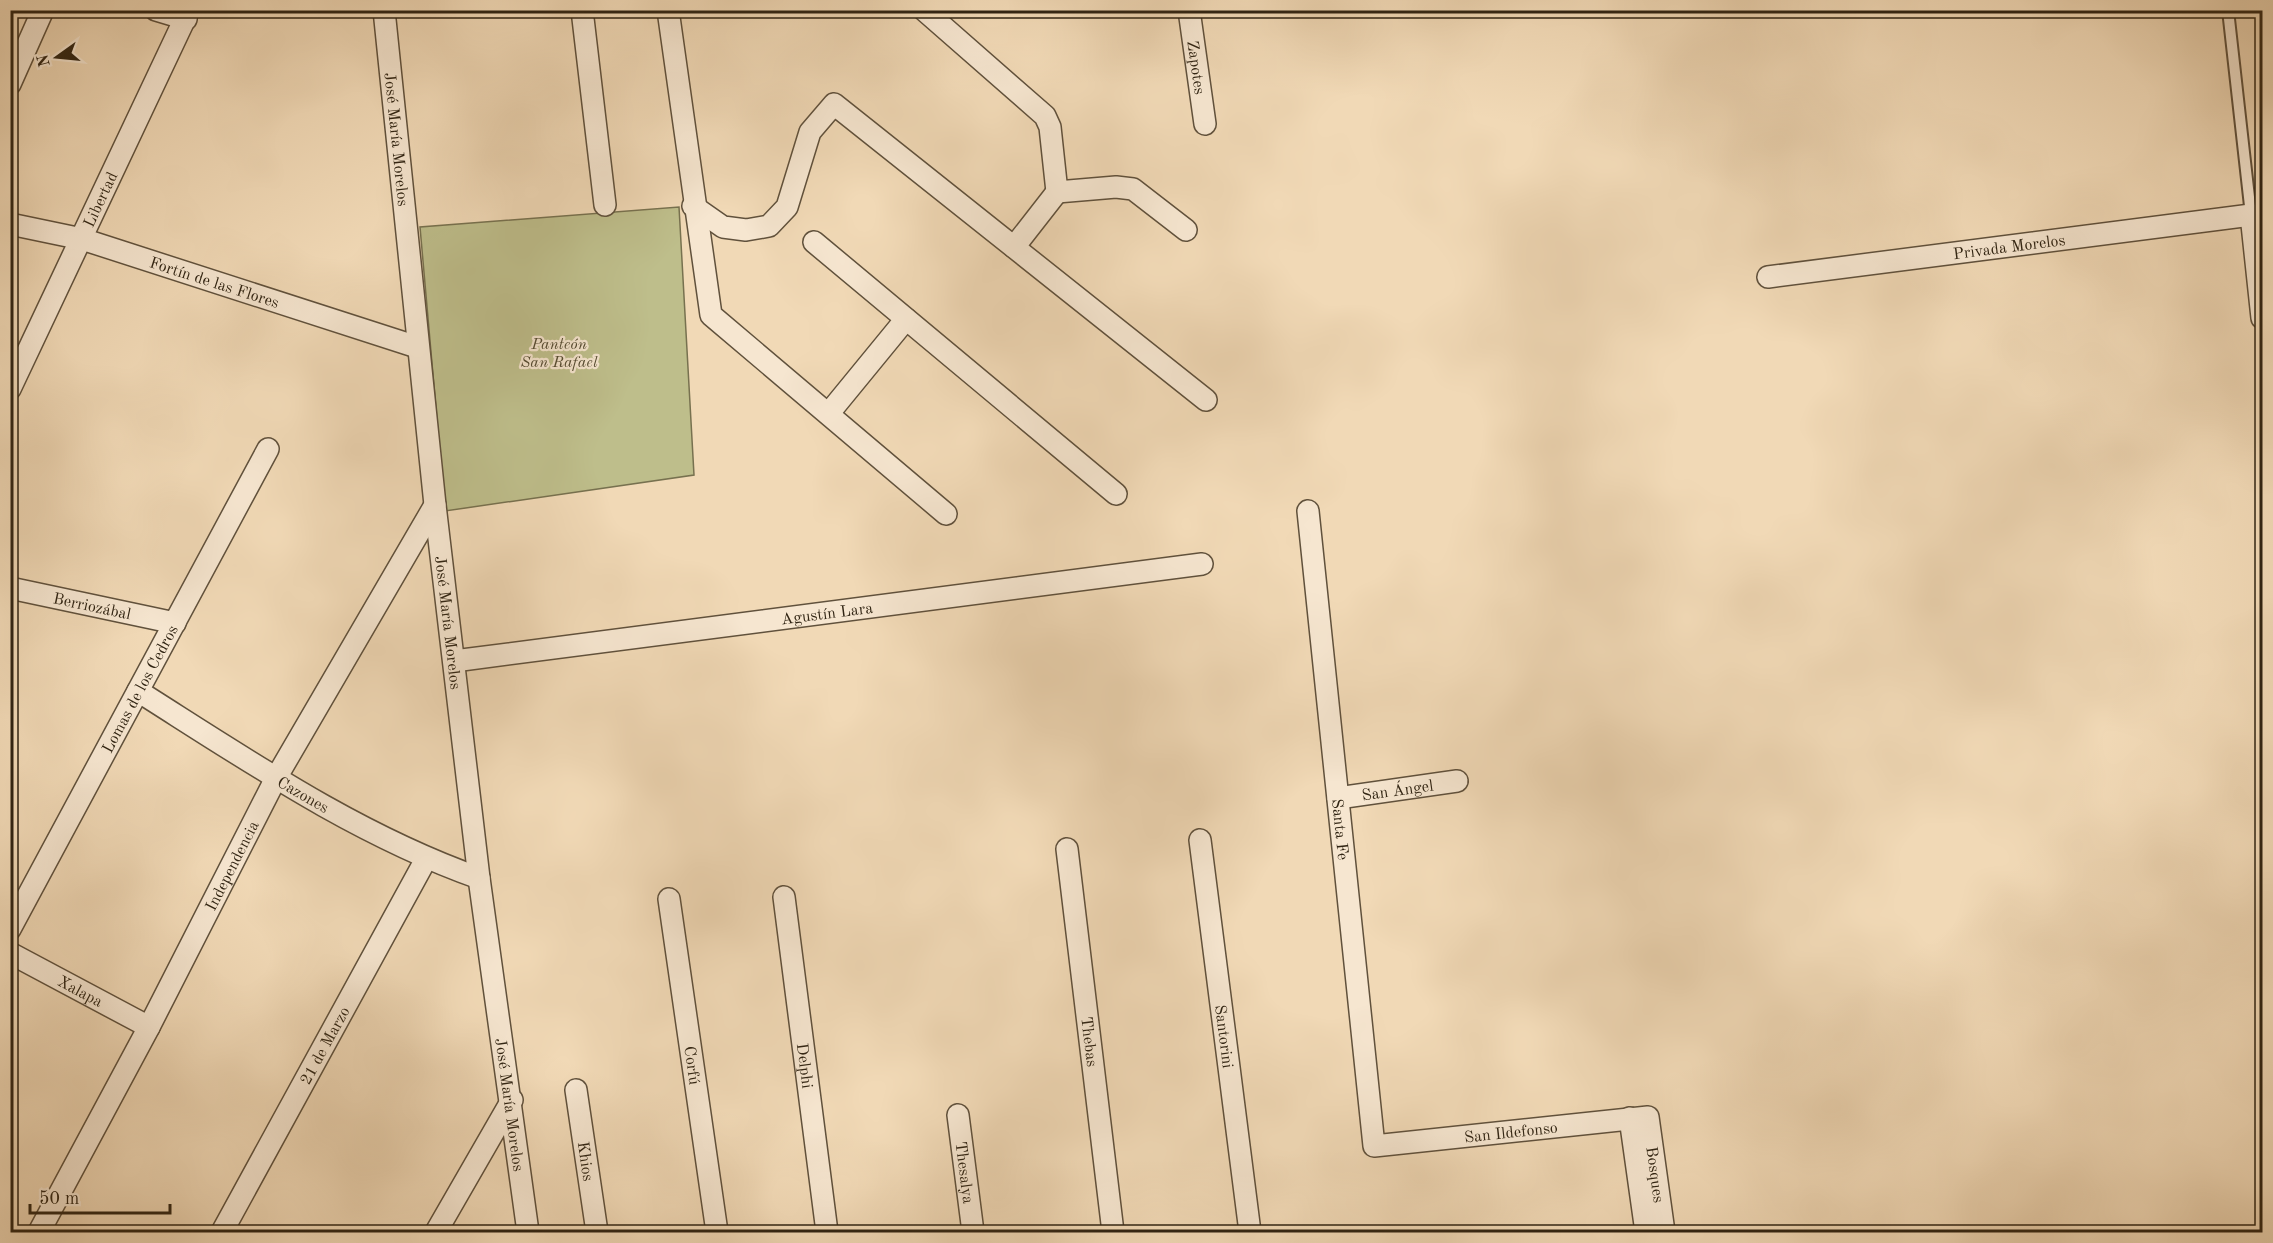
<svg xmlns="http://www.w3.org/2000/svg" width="2273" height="1243" viewBox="0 0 2273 1243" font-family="'Old Standard TT',serif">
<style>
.green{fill:#bebe8b;stroke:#77714f;stroke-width:1.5}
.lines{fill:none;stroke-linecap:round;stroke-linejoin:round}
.service-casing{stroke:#60513c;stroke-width:14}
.minor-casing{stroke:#60513c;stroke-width:24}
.service{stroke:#f6e6d0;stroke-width:10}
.minor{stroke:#f6e6d0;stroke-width:21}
.labels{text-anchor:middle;stroke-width:4.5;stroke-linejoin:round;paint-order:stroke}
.street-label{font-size:16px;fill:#302413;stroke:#f6e6d0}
.park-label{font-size:16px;font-style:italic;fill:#544a31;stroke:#f6e6d0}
</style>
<rect width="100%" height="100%" fill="#f1d9b6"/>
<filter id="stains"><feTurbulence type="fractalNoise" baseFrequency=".00333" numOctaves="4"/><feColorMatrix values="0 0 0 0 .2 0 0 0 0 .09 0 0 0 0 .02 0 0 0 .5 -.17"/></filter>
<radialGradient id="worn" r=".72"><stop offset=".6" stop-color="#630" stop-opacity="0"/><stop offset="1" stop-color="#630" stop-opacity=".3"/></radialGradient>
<polygon class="green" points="679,207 694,475 445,511 420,227"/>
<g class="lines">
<defs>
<polyline id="service" points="2228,10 2251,215"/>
<g id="minor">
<polyline points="156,10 186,19"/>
<path id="s1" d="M384,10L435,505L479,878L528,1232"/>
<polyline points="582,10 605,205"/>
<polyline points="668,10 711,315 946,514"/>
<polyline points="924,10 1045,116 1050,127 1057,192 1116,187 1133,189 1186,230"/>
<path id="s2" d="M1189,10L1205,124"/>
<polyline points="10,84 43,10"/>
<polyline points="693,206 723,227 746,230 769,226 787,207 810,132 834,104 1206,400"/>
<polyline points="2251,215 2262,318"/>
<path id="s3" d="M10,224L82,239L417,347"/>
<polyline points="814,242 1116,494"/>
<polyline points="1014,247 1057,192"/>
<path id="s4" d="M1768,277L2251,215L2262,218"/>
<path id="s5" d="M10,389L189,10"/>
<polyline points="829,413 906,319"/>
<path id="s6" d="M1308,511L1374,1146L1648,1117L1664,1232"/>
<path id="s7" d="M10,588L175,623"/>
<path id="s8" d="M454,661L1202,564"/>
<path id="s9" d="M138,691C247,760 357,835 479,878"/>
<path id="s10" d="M1338,798L1457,781"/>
<path id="s11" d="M1200,840L1250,1232"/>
<path id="s12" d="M1067,849L1113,1232"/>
<path id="s13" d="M784,897L827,1232"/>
<path id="s14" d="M669,899L717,1232"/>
<path id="s15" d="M10,929L268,449"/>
<path id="s16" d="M10,953L149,1027"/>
<path id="s17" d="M576,1090L597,1232"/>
<path id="s18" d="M958,1115L973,1232"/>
<polyline points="1630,1118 1646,1232"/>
<path id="s19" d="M39,1232L149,1027L276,778L435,505"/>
<path id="s20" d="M222,1232L426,859"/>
<polyline points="436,1232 512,1100"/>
</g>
</defs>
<use href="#service" class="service-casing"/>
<use href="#minor" class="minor-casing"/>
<use href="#service" class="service"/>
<use href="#minor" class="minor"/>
</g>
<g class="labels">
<g class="street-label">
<text dy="6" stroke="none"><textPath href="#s2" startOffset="58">Zapotes</textPath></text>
<text dy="6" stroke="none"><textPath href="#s1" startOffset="130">José María Morelos</textPath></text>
<text dy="6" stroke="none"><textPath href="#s5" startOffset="210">Libertad</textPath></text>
<text dy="6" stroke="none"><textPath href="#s4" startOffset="243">Privada Morelos</textPath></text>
<text dy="6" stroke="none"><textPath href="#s3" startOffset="213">Fortín de las Flores</textPath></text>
<text dy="6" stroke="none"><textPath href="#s7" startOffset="84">Berriozábal</textPath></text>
<text dy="6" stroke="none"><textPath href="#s8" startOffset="376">Agustín Lara</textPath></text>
<text dy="6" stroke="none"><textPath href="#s1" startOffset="616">José María Morelos</textPath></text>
<text dy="6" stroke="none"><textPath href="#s15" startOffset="273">Lomas de los Cedros</textPath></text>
<text dy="6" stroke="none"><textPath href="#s10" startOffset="60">San Ángel</textPath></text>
<text dy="6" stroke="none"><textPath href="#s9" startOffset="195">Cazones</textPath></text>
<text dy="6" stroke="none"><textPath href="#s6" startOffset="320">Santa Fe</textPath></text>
<text dy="6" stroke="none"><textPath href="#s19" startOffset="414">Independencia</textPath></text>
<text dy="6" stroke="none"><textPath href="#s16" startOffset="80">Xalapa</textPath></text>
<text dy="6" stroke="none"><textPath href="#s11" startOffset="198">Santorini</textPath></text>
<text dy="6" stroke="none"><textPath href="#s12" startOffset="194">Thebas</textPath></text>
<text dy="6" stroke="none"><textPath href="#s20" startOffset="213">21 de Marzo</textPath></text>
<text dy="6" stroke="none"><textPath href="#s13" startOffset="170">Delphi</textPath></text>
<text dy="6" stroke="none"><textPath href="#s14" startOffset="168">Corfú</textPath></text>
<text dy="6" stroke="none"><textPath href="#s1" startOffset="1102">José María Morelos</textPath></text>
<text dy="6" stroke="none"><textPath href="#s6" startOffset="776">San Ildefonso</textPath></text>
<text dy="6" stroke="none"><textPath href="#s17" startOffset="72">Khios</textPath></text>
<text dy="6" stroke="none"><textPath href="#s18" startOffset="58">Thesalya</textPath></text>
<text dy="6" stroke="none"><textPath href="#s6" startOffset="972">Bosques</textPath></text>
</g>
<g class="park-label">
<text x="559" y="349">Panteón<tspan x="559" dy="18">San Rafael</tspan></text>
</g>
</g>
<rect width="2273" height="1243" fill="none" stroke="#f1d9b6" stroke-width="36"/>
<rect x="12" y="12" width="2249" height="1219" fill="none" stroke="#302413" stroke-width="3"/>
<rect x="18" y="18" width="2237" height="1207" fill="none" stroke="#302413" stroke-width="1.5"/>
<g transform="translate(57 57) rotate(255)" stroke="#f6e6d0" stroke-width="4.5" paint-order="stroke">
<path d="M0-4.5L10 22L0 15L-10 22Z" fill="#302413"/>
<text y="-9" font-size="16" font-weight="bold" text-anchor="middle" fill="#302413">N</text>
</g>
<path d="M30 1204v9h140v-9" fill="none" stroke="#302413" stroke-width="3"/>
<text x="39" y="1204" font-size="18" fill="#302413" stroke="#f6e6d0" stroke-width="4.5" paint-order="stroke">50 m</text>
<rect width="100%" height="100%" filter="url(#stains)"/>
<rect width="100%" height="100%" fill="url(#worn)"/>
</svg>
